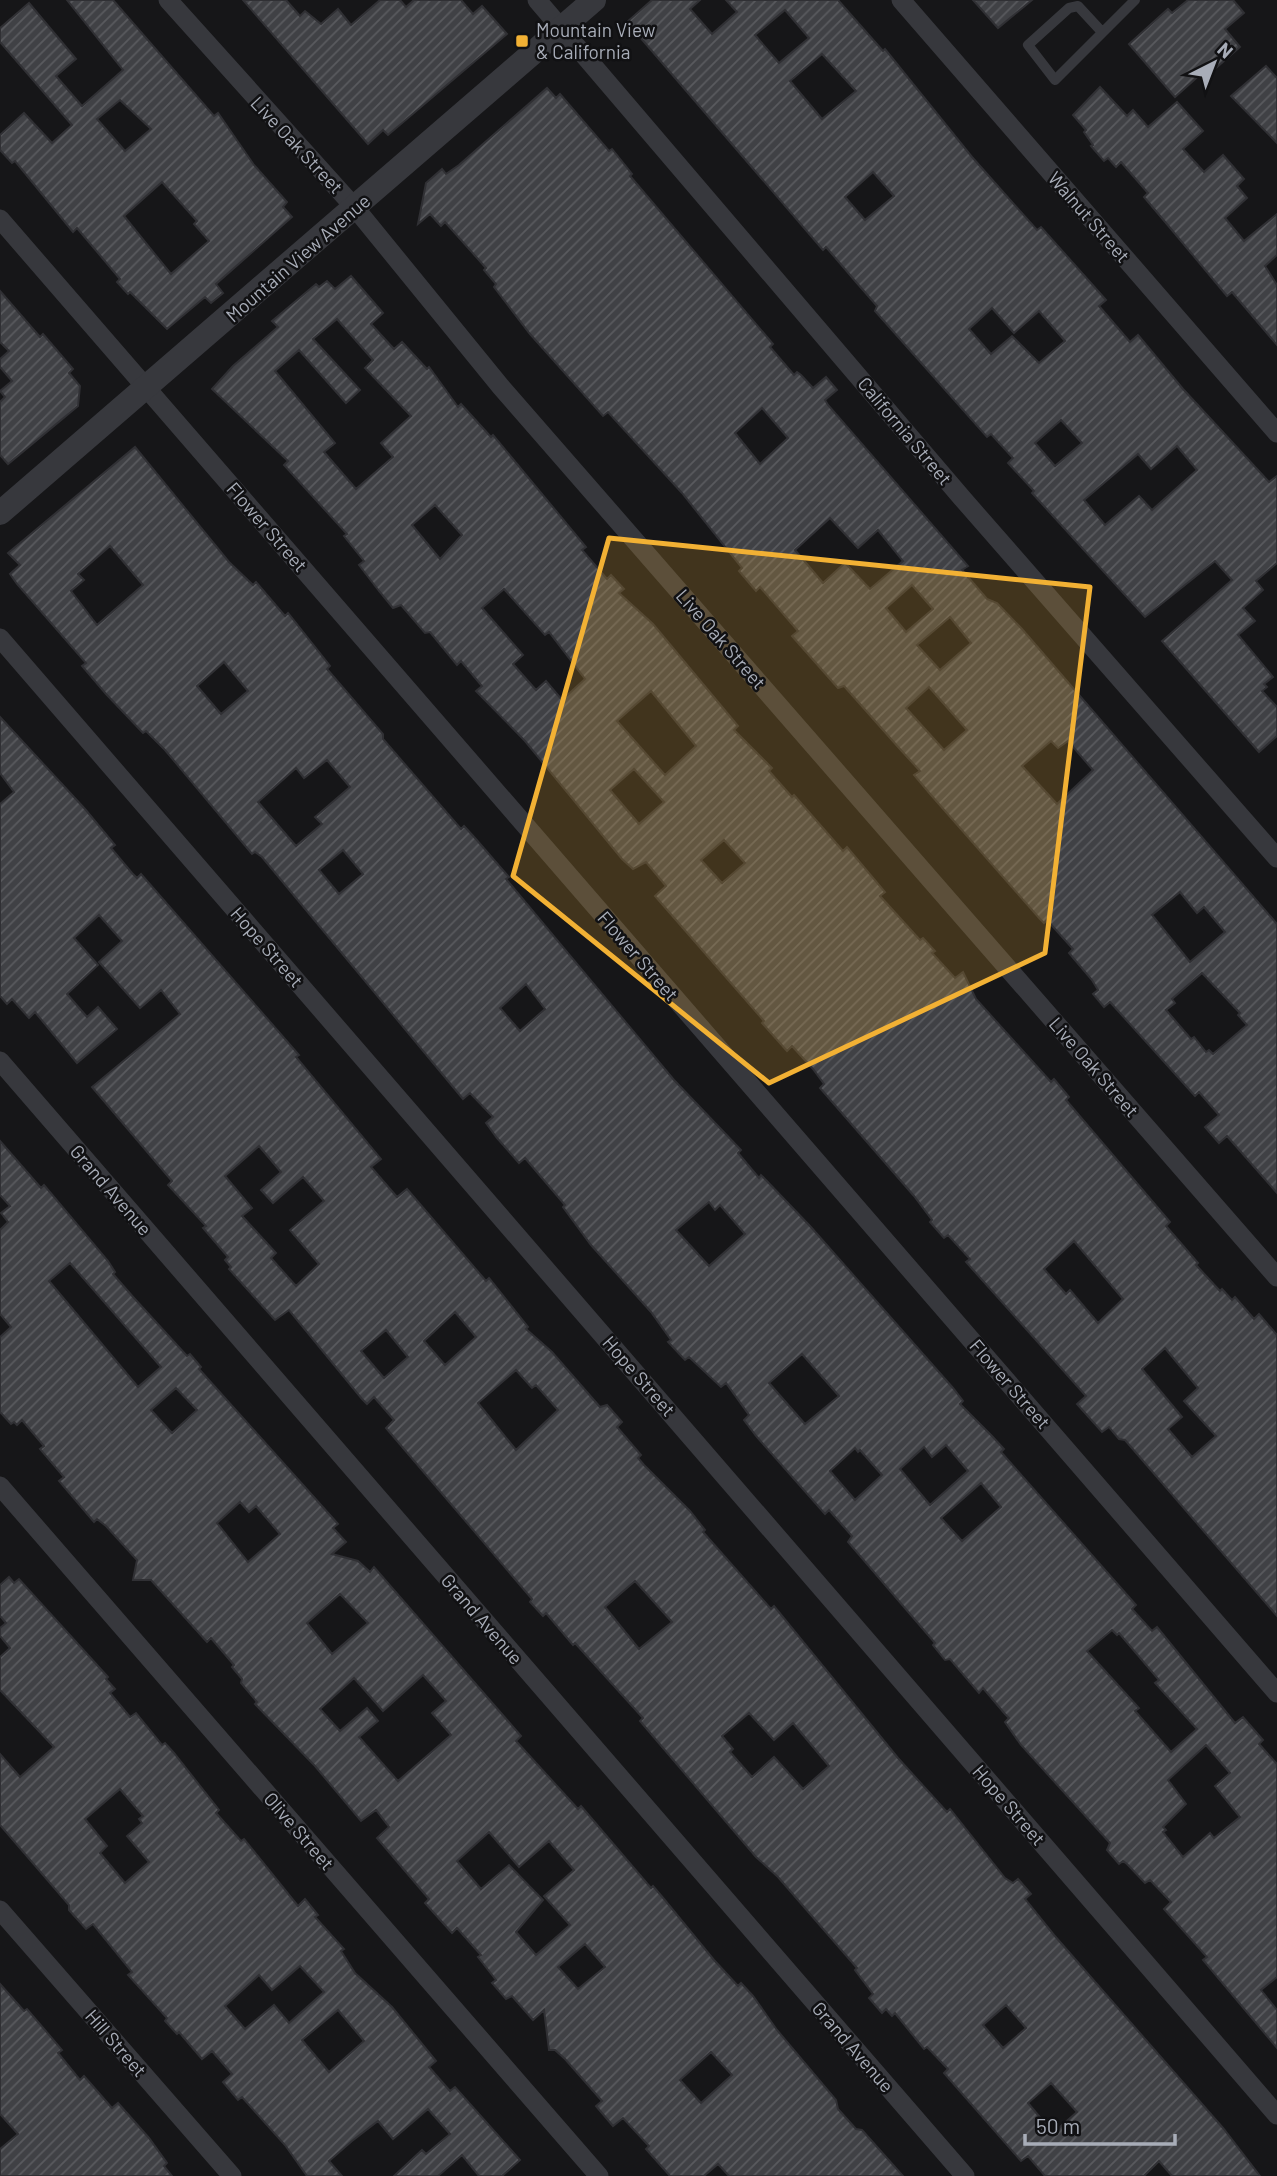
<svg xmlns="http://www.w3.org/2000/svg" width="1277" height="2176" viewBox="0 0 1277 2176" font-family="Barlow,sans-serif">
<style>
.building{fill:url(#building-hatch);stroke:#303034;stroke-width:2;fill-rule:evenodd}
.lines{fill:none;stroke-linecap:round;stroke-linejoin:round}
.service{stroke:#37383d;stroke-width:10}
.minor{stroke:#37383d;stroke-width:19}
.tertiary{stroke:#37383d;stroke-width:24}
.marked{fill:#f2b134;fill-opacity:0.2;stroke:#f2b134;stroke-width:5;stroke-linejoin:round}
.poi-dot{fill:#f2b134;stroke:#111113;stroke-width:2.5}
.labels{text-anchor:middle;stroke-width:5;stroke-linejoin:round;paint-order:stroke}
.poi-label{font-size:19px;fill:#a8adb8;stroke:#111113;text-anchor:start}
.street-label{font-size:19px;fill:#a8adb8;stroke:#111113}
</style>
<defs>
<pattern id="building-hatch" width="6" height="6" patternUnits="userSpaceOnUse" patternTransform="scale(1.75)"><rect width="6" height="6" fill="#404145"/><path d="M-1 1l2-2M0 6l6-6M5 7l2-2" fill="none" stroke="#595a5e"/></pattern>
</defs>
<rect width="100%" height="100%" fill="#161618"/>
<g class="building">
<path d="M67,0H113L214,116L218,113L254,165L287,202L283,207L292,217L216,284L223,293L211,303L205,297L167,329L130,292L128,294L117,282L120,279L77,228L73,232L15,161L12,163L0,150V135L24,113L52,143L72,125L0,42V28L29,3L76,59L56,76L82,106L123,70ZM120,100L151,129L125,151L97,119ZM162,182L197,221L194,224L209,241L171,274L124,216Z"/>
<polygon points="243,0 286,0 300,16 305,11 321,24 338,9 351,25 380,0 400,0 406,7 414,0 461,0 473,14 482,6 507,34 388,135 383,130 368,144"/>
<path d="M652,0H700L690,9L712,34L737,12L726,0H838L883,51L885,49L972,157L1037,230L1041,227L1106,300L1099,306L1130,342L1138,335L1183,389L1269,482L1277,476V563L1256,581L1263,590L1243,608L1255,621L1238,635L1273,677L1264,684L1267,687L1262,691L1277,707V736L1259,752L1162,641L1232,580L1215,561L1145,617L1032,493L1034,491L1008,463L1013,458L991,434L987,437L875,311L877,306L856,282L826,247L823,250L627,22ZM785,10L809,38L779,63L755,35ZM822,54L856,91L822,119L790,81ZM873,172L894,196L865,220L845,197ZM992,308L1014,333L1039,311L1065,341L1039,363L1012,336L991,354L969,329ZM1061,420L1082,443L1055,466L1035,443ZM1177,446L1197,470L1152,510L1139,496L1105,525L1084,500L1138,454L1151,469Z"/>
<polygon points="973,0 1032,0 998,28"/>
<polygon points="1188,0 1233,0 1244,13 1225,29 1240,47 1207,76 1203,72 1175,97 1129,44 1168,9 1172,13"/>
<polygon points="1266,66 1277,78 1277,143 1231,96"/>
<polygon points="1100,87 1127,116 1133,110 1148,127 1177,102 1203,131 1183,149 1204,172 1223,155 1244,179 1237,186 1247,198 1225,218 1244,241 1277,214 1277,255 1265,266 1277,285 1277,345 1232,292 1227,296 1166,223 1144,197 1148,193 1121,162 1116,167 1108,158 1104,161 1091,146 1093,145 1084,132 1086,130 1073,115"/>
<path d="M547,88L556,98L560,94L609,151L612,149L632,174L630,176L773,344L770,347L794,375L797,372L801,375L813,388L826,377L837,390L825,400L828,405L968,566L962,570L987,599L997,603L1022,629L1277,924V1193L1227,1136L1219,1143L1205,1127L1219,1115L1199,1092L1195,1096L1110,1002L1104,1007L1093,994L1098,990L1092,980L1069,953L1073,949L1047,920L1044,923L1040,919L931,795L914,775L920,771L899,748L844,686L838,688L792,636L798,631L760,587L756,591L739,571L742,568L682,493L608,412L603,416L530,334L494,287L496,284L484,270L486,268L445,222L441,226L430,214L418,224L426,183L442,169L446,174L459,165ZM762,408L788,438L760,464L735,433ZM830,518L858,548L878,530L903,561L870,589L845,563L823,583L795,550ZM912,585L933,609L906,632L886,608ZM950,617L971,643L940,670L917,645ZM929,687L967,730L944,750L906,708ZM1051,741L1058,748L1068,741L1093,770L1057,804L1022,766ZM1180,892L1197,913L1204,907L1225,932L1190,962L1152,915ZM1202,973L1240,1013L1238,1015L1247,1025L1213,1054L1209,1050L1206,1052L1194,1037L1191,1039L1166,1010L1175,1003L1172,999Z"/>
<path d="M351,276L383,313L371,324L394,349L402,342L427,369L429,367L458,407L461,404L491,437L493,435L586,547L582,550L607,579L611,575L624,589L619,593L653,624L738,726L734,730L772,768L769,771L792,797L794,795L843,851L847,847L885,892L880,896L920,940L923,938L935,951L932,953L955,978L963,972L976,999L1051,1082L1054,1079L1069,1097L1066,1100L1170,1222L1166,1226L1198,1263L1196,1265L1220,1291L1222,1289L1232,1300L1235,1297L1254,1319L1259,1314L1277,1335V1616L1125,1440L1119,1439L1109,1427L1102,1432L1077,1404L1086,1396L966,1262L970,1259L948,1235L944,1238L930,1222L932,1220L914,1196L820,1088L824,1084L813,1069L792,1046L787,1051L762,1023L764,1021L655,896L666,886L646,862L633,869L622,859L525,741L476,691L482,686L461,661L457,665L430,632L425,633L401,605L393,608L379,591L359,565L364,561L344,536L347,534L284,465L288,461L212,389L233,366L278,327L272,321L316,284L319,287L327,281L335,289ZM337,319L373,360L365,368L411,416L381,443L393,457L356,489L324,452L335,443L275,371L299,350L346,403L360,390L313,339ZM435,505L462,535L440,559L412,525ZM504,589L545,635L549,632L585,679L562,700L546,681L536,690L513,664L523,655L482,608ZM651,691L696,746L665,775L617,721ZM634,769L664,802L639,824L610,790ZM724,840L745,863L722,883L701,860ZM1074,1241L1123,1299L1098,1323L1070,1290L1066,1294L1044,1269ZM1165,1348L1198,1388L1184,1401L1216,1436L1192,1457L1168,1429L1182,1417L1142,1369Z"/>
<polygon points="0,291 40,337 43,334 73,369 69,373 80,386 78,406 8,464 0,455 0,402 5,397 0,391 12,381 0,367 0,359 9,351 0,342"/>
<path d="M135,447L229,562L253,585L256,582L285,616L288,613L330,666L327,669L383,734V739L461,829L464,826L475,838L509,877L506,879L674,1080L741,1150L738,1153L759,1178L761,1175L810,1226L953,1388L963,1401L960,1404L991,1435L1004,1449L1001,1452L1136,1605L1132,1609L1152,1631L1157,1627L1235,1723L1243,1717L1263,1740L1259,1744L1277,1764V1977L1261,1990L1277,2010V2048L1203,1960L1207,1957L1164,1909L1171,1902L1150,1880L1145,1883L1127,1864L1123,1861L1119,1864L1107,1850L1110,1843L1021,1745L1005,1722L1009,1718L1005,1714L983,1688L979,1693L950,1659L945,1660L933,1645L935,1643L848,1542L852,1536L829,1510L825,1514L757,1437L744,1420L749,1415L726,1383L721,1387L689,1357L685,1360L668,1342L671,1340L651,1312L591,1245L563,1207L565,1205L525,1158L519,1163L497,1138L486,1123L493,1117L470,1093L463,1099L262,857L255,852L252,854L165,750L146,731L143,733L106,694L82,666L86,663L17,584L10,574L20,565L8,553ZM110,546L143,585L97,625L71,591L84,580L78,574ZM224,662L248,691L221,714L197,686ZM327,760L350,787L315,817L322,824L296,846L258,802L296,768L304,778ZM343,850L363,874L339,894L319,870ZM526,984L545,1009L520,1031L500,1008ZM709,1202L715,1210L720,1205L745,1234L709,1266L676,1230ZM802,1354L839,1396L805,1424L769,1383ZM946,1445L968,1471L930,1505L900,1469L924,1447L932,1457ZM855,1448L858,1452L860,1450L882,1475L855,1500L830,1471ZM981,1483L1001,1507L962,1541L941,1518ZM1112,1630L1117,1635L1119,1633L1159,1680L1155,1683L1197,1729L1171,1752L1135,1711L1139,1708L1087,1651ZM1206,1745L1230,1773L1215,1786L1240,1817L1214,1838L1210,1833L1183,1857L1163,1832L1166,1830L1163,1827L1186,1804L1168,1780Z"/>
<path d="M0,717L85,809L115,845L111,848L132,873L137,878L141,874L299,1055L296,1057L381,1159L371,1167L397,1197L407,1189L486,1281L489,1278L528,1327L526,1329L552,1352L600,1407L607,1405L622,1422L617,1427L641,1455L638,1458L644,1465L690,1511L705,1530L703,1532L771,1609L774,1606L898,1758L947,1812L950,1809L1005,1878L1013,1883L1018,1879L1031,1894L1025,1899L1054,1935L1223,2128L1260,2176H1172L1159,2161L1144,2176H1045L1028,2156L1021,2161L944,2073L948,2069L927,2047L924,2049L895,2013L892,2016L886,2009L882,2013L869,1998L873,1994L855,1970L857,1968L778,1877L756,1857L640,1721L643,1718L575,1643L573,1645L546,1613L543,1616L530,1602L532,1599L386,1428L394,1420L374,1397L367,1404L362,1399L289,1310L275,1320L229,1269L231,1267L225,1260L228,1257L203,1228L206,1226L168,1185L172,1181L92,1087L180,1014L161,990L140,1008L99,962L122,941L99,915L74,938L98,965L67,994L87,1017L98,1007L117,1029L77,1063L35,1012L29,1018L12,999L7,1004L0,996V804L14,792L0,773ZM259,1146L281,1172L261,1190L273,1203L303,1177L324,1201L290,1230L319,1264L296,1286L271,1258L276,1253L242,1216L252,1208L225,1176ZM455,1312L476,1337L445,1365L424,1341ZM386,1330L408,1357L384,1378L361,1351ZM516,1370L532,1388L536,1385L558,1410L516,1450L478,1403ZM635,1581L672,1622L639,1649L605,1607ZM749,1713L774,1740L793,1723L829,1766L803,1789L774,1757L752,1777L730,1752L733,1749L722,1736ZM1006,2005L1026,2028L1003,2048L983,2025ZM1051,2083L1077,2112L1053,2133L1028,2103Z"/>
<path d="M0,1141L41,1188L44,1185L108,1261L115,1272L113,1274L134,1298L187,1356L190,1354L201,1367L199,1369L338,1524L333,1528L346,1542L332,1554L358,1561L370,1572L374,1567L521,1736L516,1741L578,1809L581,1806L651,1888L653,1886L664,1899L714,1960L738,1986L741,1983L753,1996L777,2030L836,2100L838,2109L856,2129L862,2130L903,2176H729L718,2164L704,2176H670L646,2149L649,2146L623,2118L613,2126L596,2106L602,2101L565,2059L555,2050H549L544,2010L533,2020L512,1996L506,1999L492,1983L496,1980L478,1957L481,1955L457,1928L452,1933L425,1903L429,1899L377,1838L389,1827L376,1810L361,1821L315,1766L255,1704L257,1702L241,1683L242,1679L232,1667L234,1665L211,1638L207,1642L151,1580H133L137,1560L106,1526L97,1519L94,1522L59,1481L64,1477L40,1449L44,1446L22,1420L17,1425L14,1422L11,1424L0,1412V1337L11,1327L0,1314V1230L8,1222L1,1213L10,1206L0,1195ZM70,1263L161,1367L138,1387L49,1281ZM176,1388L197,1410L172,1433L151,1410ZM240,1502L249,1512L256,1506L280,1534L248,1562L217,1523ZM340,1594L368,1623L332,1654L307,1623ZM423,1675L446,1701L432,1713L451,1735L398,1781L359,1737L378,1721L367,1708L340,1731L320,1709L354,1678L383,1711ZM489,1832L519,1867L549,1841L574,1870L544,1896L570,1925L536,1955L516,1932L543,1900L509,1865L481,1889L457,1861ZM585,1944L605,1967L578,1989L558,1967ZM711,2052L732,2075L701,2103L680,2080Z"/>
<path d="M9,1577L14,1583L19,1579L108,1677L106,1679L115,1689L110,1693L130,1717L136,1713L162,1745L165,1743L174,1753L219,1810L216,1813L241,1841L244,1839L298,1906L305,1899L318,1915L315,1917L344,1949L341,1951L355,1973L392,2007L436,2061L429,2067L450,2091L455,2087L520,2160L502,2176H479L462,2155L438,2176H394L422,2150L426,2154L450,2134L428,2109L393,2139L378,2121L352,2141L329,2161L342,2176H307L285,2145L242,2097L238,2100L223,2082L232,2074L212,2051L202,2059L179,2032L177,2034L165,2021L167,2018L128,1975L132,1972L93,1924L86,1929L69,1910V1905L0,1825V1754L20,1777L54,1747L0,1690V1657L10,1648L0,1636V1628L6,1623L0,1616V1585ZM120,1789L143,1816L139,1819L142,1823L127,1836L149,1862L125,1883L100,1853L107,1846L85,1819ZM300,1966L324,1992L289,2023L274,2005L245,2029L225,2006L259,1975L272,1990ZM338,2010L364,2041L329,2072L302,2040Z"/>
<polygon points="0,1984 24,2011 27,2009 62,2050 58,2053 80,2080 84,2076 112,2108 118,2103 149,2138 167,2163 164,2166 172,2176 0,2176 0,2149 18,2134 0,2114"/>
</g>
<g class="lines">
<polyline class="service" points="1102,32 1078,6 1069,8 1028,45 1055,80 1135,0"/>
<g class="minor">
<polyline points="168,0 356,209 501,387 1277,1277"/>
<polyline points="537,0 962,498 1277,858"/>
<polyline points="901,0 1277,433"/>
<polyline points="0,219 1277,1693"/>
<polyline points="0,638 1277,2115"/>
<polyline points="0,1061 965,2176"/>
<polyline points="0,1486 599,2176"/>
<polyline points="0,1910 232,2176"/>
</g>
<polyline class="tertiary" points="0,513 594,0"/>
</g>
<path class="marked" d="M609,538L1090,587L1045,953L769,1083L513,876Z"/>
<rect class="poi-dot" x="515" y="34" width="14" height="14" rx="3.5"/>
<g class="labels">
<g class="poi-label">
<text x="536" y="37">Mountain View<tspan x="536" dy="22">&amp; California</tspan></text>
</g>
<g class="street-label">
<text transform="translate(297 145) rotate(47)" y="7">Live Oak Street</text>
<text transform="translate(1089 217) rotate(49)" y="7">Walnut Street</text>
<text transform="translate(298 258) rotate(-41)" y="7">Mountain View Avenue</text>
<text transform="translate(905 431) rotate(50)" y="7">California Street</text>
<text transform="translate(267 527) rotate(49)" y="7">Flower Street</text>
<text transform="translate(721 639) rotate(49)" y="7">Live Oak Street</text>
<text transform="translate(267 947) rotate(49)" y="7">Hope Street</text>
<text transform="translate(638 956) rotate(49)" y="7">Flower Street</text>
<text transform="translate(1094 1067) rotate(49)" y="7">Live Oak Street</text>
<text transform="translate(111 1190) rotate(49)" y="7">Grand Avenue</text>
<text transform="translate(639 1376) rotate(49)" y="7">Hope Street</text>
<text transform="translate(1010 1384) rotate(49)" y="7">Flower Street</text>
<text transform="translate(482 1619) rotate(49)" y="7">Grand Avenue</text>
<text transform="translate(1009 1805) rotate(49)" y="7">Hope Street</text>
<text transform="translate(299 1831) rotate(49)" y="7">Olive Street</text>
<text transform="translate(116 2043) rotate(49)" y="7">Hill Street</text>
<text transform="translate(853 2047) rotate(49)" y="7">Grand Avenue</text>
</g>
</g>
<g transform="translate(1214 63) rotate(42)" stroke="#111113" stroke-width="5" paint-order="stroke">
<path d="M0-5L12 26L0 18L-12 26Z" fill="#a8adb8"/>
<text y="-10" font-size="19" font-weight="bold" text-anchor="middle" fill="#a8adb8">N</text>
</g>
<path d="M1025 2134v10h150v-10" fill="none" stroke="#a8adb8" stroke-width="3.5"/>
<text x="1036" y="2134" font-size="21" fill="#a8adb8" stroke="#111113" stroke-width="5" paint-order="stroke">50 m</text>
</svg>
